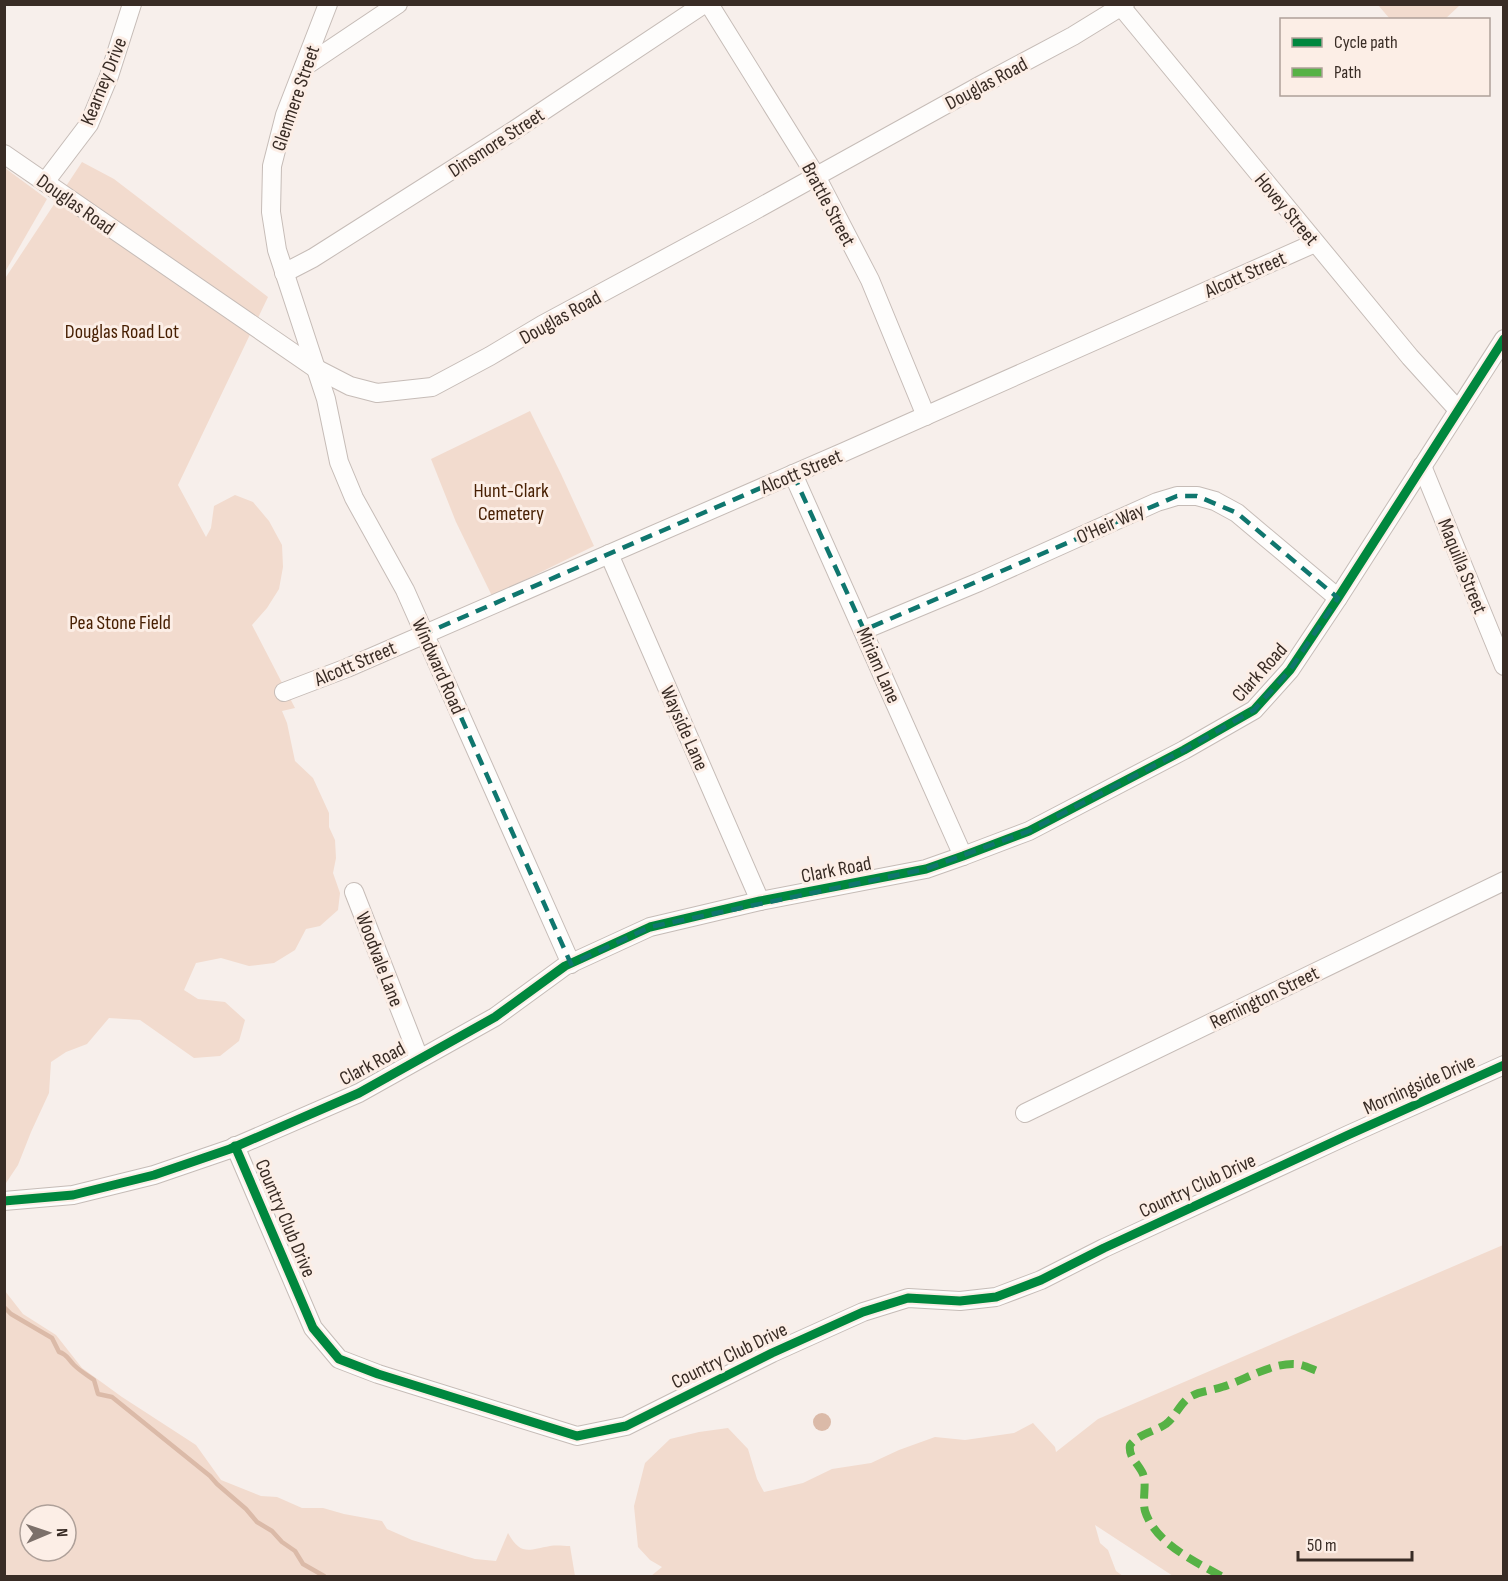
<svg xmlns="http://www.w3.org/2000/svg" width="1508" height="1581" viewBox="0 0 1508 1581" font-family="'Sofia Sans Condensed',sans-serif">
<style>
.green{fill:#f2dbce;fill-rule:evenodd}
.water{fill:#dbbaa8}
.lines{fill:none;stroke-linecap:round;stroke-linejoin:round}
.stream{stroke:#dbbaa8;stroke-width:4.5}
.minor-casing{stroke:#c6bcb7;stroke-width:20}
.minor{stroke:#fefdfc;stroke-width:18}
.quiet{stroke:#56b245;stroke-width:8;stroke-dasharray:15 8;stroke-linecap:butt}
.cycleway-casing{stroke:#fceee6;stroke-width:13}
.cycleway{stroke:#00873e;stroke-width:9}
.marked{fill:none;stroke:#0f766e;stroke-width:4.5;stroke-dasharray:12 8;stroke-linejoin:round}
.labels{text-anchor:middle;stroke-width:6;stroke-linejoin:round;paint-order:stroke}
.street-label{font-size:20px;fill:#392c25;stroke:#fceee6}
.park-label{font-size:20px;fill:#482003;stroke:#fceee6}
</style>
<rect width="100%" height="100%" fill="#f7efeb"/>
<g class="green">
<polygon points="1378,5 1460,5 1444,20 1390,19"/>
<polygon points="82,162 114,179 268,297 178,485 206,537 211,528 214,506 235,495 253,502 269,521 282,545 283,567 279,589 267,608 252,625 295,708 282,711 287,723 295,761 313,778 329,813 329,827 335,840 336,858 333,873 340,893 338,910 320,926 306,929 295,950 274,963 249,966 221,958 196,963 184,990 198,999 225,1002 245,1020 239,1041 220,1056 194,1058 140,1020 109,1018 87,1044 66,1052 51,1062 49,1093 31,1132 18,1165 6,1183 5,1183 4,280"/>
<polygon points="5,168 47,199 5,272"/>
<polygon points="530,411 561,474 594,546 492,596 456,522 431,459"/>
<polygon points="1503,1245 1503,1576 1173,1576 1095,1525 1100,1543 1108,1550 1116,1571 1123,1576 651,1576 662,1567 650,1560 638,1547 634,1506 645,1463 670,1439 699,1432 728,1428 748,1449 757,1479 764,1492 803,1483 832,1469 871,1463 899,1450 935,1437 965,1440 1014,1433 1033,1423 1055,1447 1056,1452 1098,1419"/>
<path d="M5,1291L23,1314L56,1335L82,1368L122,1397L196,1445L221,1480L261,1496L277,1497L302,1508H323L344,1514L382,1521L387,1529L412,1540L475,1559L496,1561L508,1533C521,1556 528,1550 550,1546C557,1545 564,1546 570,1546L575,1576H5ZM30,1515H66V1551H30Z"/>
</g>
<circle class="water" cx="822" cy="1422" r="9"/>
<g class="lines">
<path class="stream" d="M4,1307L11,1314L52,1338L59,1352C67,1354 68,1359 74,1365C80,1371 87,1375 94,1380L98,1394L112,1397L210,1476L217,1484L246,1509L257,1522L272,1531L282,1542L295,1551L303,1564L324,1576"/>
<defs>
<g id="minor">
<polyline points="328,4 285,115 272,166 271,212 277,250 326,399 339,462 354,498 405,590 571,964"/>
<polyline points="709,4 816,176 870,280 926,416"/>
<polyline points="1119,4 1410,357 1458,410"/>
<polyline points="304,67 398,4"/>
<polyline points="4,154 315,368 350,386 377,393 432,387 490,356 542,325 748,214 981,85 1073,36 1125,4"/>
<polyline points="45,182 89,124 109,76 132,4"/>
<polyline points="284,273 313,258 516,129 704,4"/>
<polyline points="1422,466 1504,666"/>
<polyline points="793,474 963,856"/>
<polyline points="609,554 760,901"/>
<polyline points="864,630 979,582 1157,502 1177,496 1197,496 1215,501 1237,513 1338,598"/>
<polyline points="284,692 347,668 844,452 1315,243"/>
<polyline points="354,892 419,1058"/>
<polyline points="1025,1113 1504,881"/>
<polyline points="235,1146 313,1328 339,1359 378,1374 577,1436 626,1426 772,1353 863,1312 908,1298 960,1301 996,1297 1041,1280 1104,1248 1348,1135 1504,1065"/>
<polyline points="4,1201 73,1195 154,1175 230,1149 359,1093 495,1017 565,966 650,927 760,901 926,869 963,856 1029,831 1184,750 1254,710 1290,670 1338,598 1504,339"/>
</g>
</defs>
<use href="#minor" class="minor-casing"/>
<use href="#minor" class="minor"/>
<path class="quiet" d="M1221,1576C1194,1561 1155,1543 1145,1511C1142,1499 1147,1485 1143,1474C1138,1463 1128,1457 1130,1445C1140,1433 1154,1432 1166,1424C1175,1417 1179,1406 1187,1399C1197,1391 1211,1391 1222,1387C1245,1380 1269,1364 1293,1364C1303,1364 1311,1369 1320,1372"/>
<defs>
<g id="cycleway">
<polyline points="235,1146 313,1328 339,1359 378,1374 577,1436 626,1426 772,1353 863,1312 908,1298 960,1301 996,1297 1041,1280 1104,1248 1348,1135 1504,1065"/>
<polyline points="4,1201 73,1195 154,1175 230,1149 359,1093 495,1017 565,966 650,927 760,901 926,869 963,856 1029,831 1184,750 1254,710 1290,670 1338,598 1504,339"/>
</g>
</defs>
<use href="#cycleway" class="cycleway-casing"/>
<use href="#cycleway" class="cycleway"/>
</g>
<path class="marked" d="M793,474L864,630L1177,496H1197L1237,513L1338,598L1290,670L1254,710L1184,750L1029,831L926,869L650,927L571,964L424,634Z"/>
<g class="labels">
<g class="street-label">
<text transform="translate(103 81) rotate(-68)" y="7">Kearney Drive</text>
<text transform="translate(986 83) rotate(-28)" y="7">Douglas Road</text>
<text transform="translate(295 98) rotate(-71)" y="7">Glenmere Street</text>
<text transform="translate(496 142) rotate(-33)" y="7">Dinsmore Street</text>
<text transform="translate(76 204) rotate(35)" y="7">Douglas Road</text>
<text transform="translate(829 204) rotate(62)" y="7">Brattle Street</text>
<text transform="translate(1287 209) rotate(50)" y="7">Hovey Street</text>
<text transform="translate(1245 274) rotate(-24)" y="7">Alcott Street</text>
<text transform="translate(560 317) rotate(-29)" y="7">Douglas Road</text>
<text transform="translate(801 471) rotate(-23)" y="7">Alcott Street</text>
<text transform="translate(1110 523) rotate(-24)" y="7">O'Heir Way</text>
<text transform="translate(1463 566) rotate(68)" y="7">Maquilla Street</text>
<text transform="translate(355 663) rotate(-23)" y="7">Alcott Street</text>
<text transform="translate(879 665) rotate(66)" y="7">Miriam Lane</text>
<text transform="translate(439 666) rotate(66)" y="7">Windward Road</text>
<text transform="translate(1259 672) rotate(-48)" y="7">Clark Road</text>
<text transform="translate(685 728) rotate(66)" y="7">Wayside Lane</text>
<text transform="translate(836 869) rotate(-11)" y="7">Clark Road</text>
<text transform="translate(380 959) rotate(69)" y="7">Woodvale Lane</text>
<text transform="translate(1264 997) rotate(-26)" y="7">Remington Street</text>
<text transform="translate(372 1063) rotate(-28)" y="7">Clark Road</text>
<text transform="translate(1419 1084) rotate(-24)" y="7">Morningside Drive</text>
<text transform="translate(1197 1185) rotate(-25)" y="7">Country Club Drive</text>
<text transform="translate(286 1218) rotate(67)" y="7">Country Club Drive</text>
<text transform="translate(729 1355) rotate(-26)" y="7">Country Club Drive</text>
</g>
<g class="park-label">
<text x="122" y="338">Douglas Road Lot</text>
<text x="511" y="497">Hunt-Clark<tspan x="511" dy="23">Cemetery</tspan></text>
<text x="120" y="629">Pea Stone Field</text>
</g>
</g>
<rect width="1508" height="1581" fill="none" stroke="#392c25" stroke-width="12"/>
<rect x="1280" y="18" width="210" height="78" fill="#fceee6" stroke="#aea099" stroke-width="1.5"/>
<rect x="1292" y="38" width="30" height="9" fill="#00873e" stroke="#aea099" stroke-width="1.5"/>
<text x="1334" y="48" font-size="18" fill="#392c25">Cycle path</text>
<rect x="1292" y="68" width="30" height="9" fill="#56b245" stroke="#aea099" stroke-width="1.5"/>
<text x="1334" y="78" font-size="18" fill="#392c25">Path</text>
<g transform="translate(48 1533) rotate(88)"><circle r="28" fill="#fceee6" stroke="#aea099" stroke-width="1.5"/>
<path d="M0-4.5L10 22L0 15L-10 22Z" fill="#7c706a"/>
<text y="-9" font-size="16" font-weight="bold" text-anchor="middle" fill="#392c25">N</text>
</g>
<path d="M1298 1551v9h114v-9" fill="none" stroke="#392c25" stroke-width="3"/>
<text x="1307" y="1551" font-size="18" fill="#392c25" stroke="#fceee6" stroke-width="4.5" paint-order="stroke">50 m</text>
</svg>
